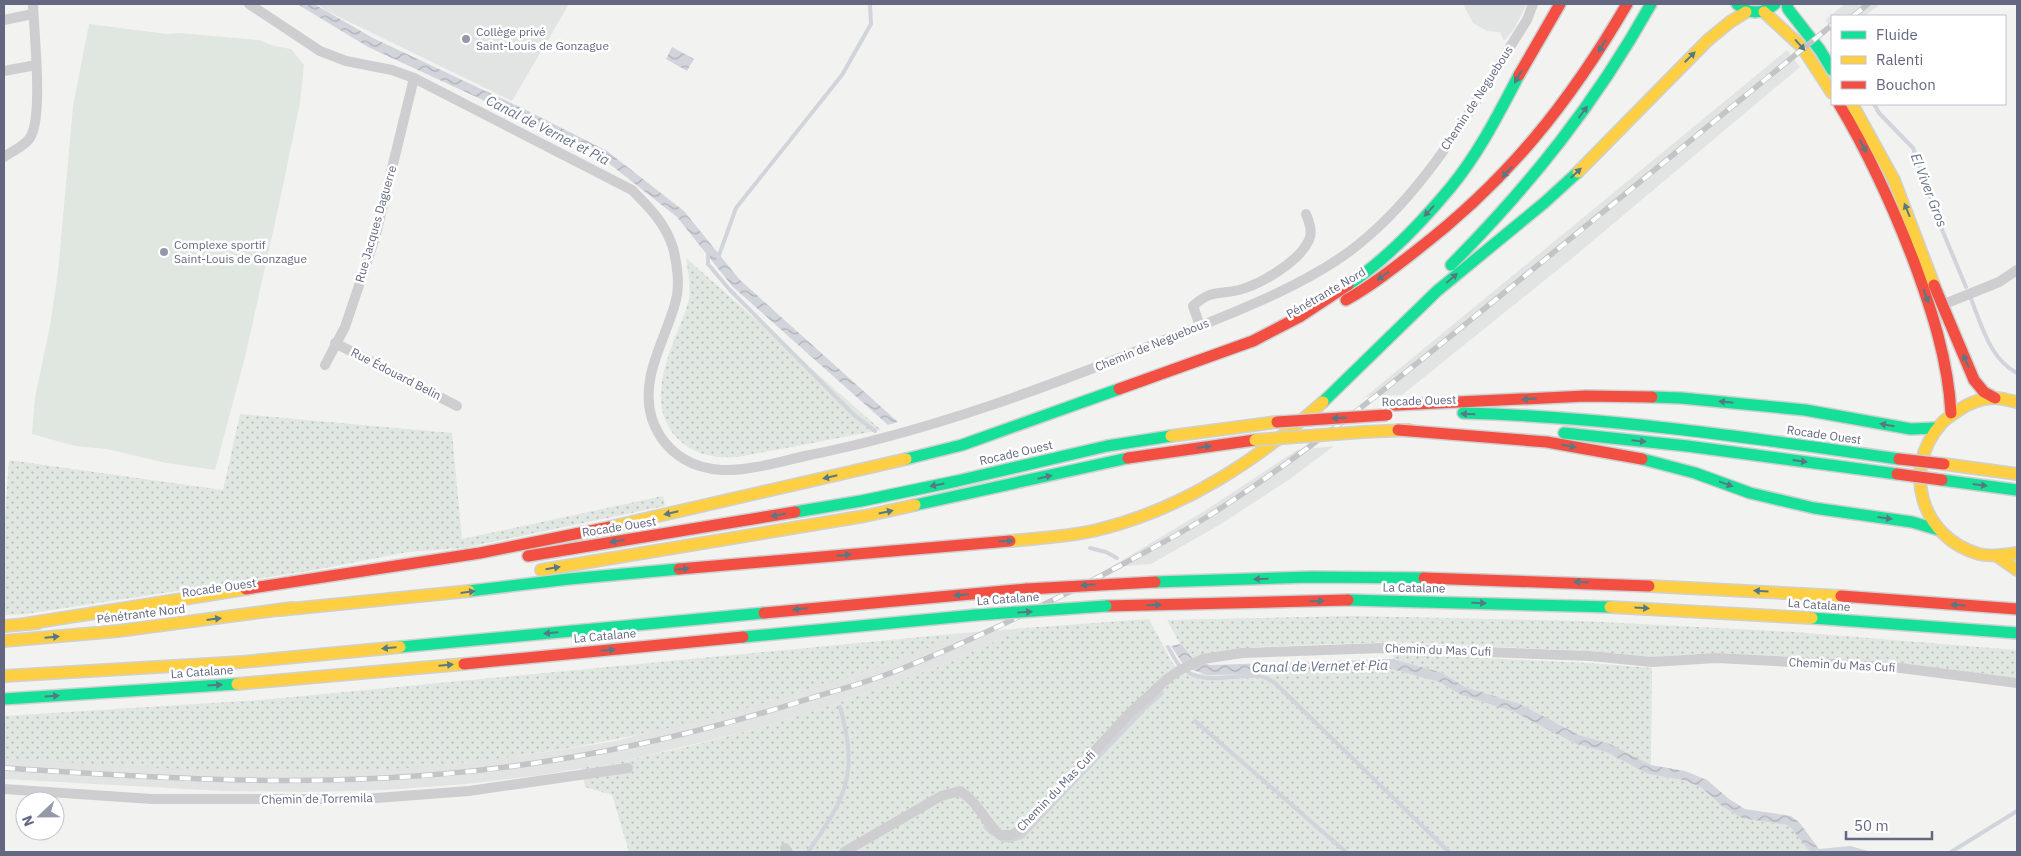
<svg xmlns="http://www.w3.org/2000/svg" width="2021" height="856" viewBox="0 0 2021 856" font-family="'IBM Plex Sans',sans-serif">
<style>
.built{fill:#e2e3e3}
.grass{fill:url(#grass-dots)}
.park{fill:#e0e6e0}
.water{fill:url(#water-waves)}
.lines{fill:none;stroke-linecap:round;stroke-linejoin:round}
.stream{stroke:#d1d4da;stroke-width:4}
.fast-casing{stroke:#cfd0d1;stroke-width:14}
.slow-casing{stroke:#cfd0d1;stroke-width:14}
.jam-casing{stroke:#cfd0d1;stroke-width:14}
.street{stroke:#ceced0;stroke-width:10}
.fast{stroke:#16e098;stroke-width:11}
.slow{stroke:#ffcf43;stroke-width:11}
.jam{stroke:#f24e42;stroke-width:11}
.rail-casing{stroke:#c3c4c6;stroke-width:5.5}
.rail{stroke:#fff;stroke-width:4;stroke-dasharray:11;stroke-linecap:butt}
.fast-bridge-casing{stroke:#cfd0d0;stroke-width:14;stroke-linecap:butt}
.slow-bridge-casing{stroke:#cfd0d0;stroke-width:14;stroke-linecap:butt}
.jam-bridge-casing{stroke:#cfd0d0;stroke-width:14;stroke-linecap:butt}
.fast-bridge{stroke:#16e098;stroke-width:11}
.slow-bridge{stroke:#ffcf43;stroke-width:11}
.jam-bridge{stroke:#f24e42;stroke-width:11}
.oneway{fill:#577984}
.poi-dot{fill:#9598a8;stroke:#fff;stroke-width:2}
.labels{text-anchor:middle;stroke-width:5;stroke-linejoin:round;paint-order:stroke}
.poi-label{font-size:12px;fill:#636781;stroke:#fff;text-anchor:start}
.street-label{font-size:12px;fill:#636781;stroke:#fff}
.water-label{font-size:14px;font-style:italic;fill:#68748c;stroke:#fff}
</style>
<defs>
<pattern id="grass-dots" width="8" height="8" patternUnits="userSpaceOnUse" patternTransform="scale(1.25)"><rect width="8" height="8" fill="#e0e6e0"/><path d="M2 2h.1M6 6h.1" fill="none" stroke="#b9bebb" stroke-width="1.8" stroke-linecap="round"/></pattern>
<pattern id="water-waves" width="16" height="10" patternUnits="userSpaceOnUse" patternTransform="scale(1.25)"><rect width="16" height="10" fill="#d1d4da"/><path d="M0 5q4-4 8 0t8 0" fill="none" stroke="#adb0b6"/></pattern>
</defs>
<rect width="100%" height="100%" fill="#f2f3f1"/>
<g class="built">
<polygon points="317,4 569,4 512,101 327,11"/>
<polygon points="1463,4 1527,4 1514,29 1504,41 1500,32 1487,31 1473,23"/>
<polygon points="1845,4 1880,4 1865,16 1832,16 1832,29 1825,20"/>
<polygon points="1787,50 1800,67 1570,260 1402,395 1365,397"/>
<polygon points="1334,446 1290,479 1221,524 1151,564 1111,567 1206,510 1297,450"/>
<polygon points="1025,628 938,667 829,706 756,729 620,762 542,775 466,784 386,790 309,792 223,791 4,779 4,758 223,770 309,772 386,769 462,763 539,753 616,741 887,664 963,633"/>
</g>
<g class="grass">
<path d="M686,258L881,430L738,457C715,458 696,456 678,439C646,406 666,361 680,325C683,317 687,308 689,299C691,286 688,271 686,258Z"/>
<polygon points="240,414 452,433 462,539 663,496 665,506 463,548 408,552 309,571 25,614 4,615 4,530 9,460 223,490"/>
<polygon points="1354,616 1582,621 1794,632 2017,650 2017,678 1893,662 1716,653 1652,657 1591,651 1393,642 1255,647 1200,655 1193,659 1183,649 1167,620"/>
<polygon points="1149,619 1173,664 1184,674 1392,669 1439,682 1461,695 1514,712 1576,744 1606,752 1648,774 1683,780 1702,788 1723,807 1742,818 1787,825 1792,829 1810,852 629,852 612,795 585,787 582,768 620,762 686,747 756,729 829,706 938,667 1025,628"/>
<path d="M963,633C938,644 912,655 886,664C700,730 506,770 308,772C207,772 105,765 4,758V716L261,700Z"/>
<polygon points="1393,654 1590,663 1652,668 1651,765 1610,744 1579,735 1520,704 1465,687 1443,673 1393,659"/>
</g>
<polygon class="park" points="89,24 167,34 179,33 259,40 274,46 291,49 304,65 300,103 280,200 245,357 215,470 166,463 107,449 75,446 32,434 35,397 50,326 58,271 73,106"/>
<g class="water">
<polygon points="297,4 314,4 373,38 524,109 607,151 684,211 739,279 898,422 888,425 732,286 677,217 602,158 520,117 368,47"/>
<polygon points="672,47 694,59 687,71 666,59"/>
<polygon points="1181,644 1193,659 1210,665 1393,659 1443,673 1465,687 1520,704 1579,735 1610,744 1651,765 1685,771 1707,780 1729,799 1745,809 1791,816 1799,822 1819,849 1850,846 1872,852 1810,852 1792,829 1787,825 1742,818 1723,807 1702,788 1683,780 1648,774 1606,752 1576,744 1514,712 1461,695 1439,682 1392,669 1207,675 1185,667 1171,646"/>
</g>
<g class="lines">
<g class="stream">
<polyline points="1874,104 1879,113 1913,148 1943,232 1966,287"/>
<polyline points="708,251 708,264 729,289 854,415 875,431"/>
<polyline points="718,258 736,208 842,75 871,24 870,4"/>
<path d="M1971,299C1982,326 1990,359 2017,373"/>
<polyline points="1090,548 1106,552 1117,558"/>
<path d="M1168,647C1172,653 1175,661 1180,666C1202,688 1233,673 1259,676C1264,676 1269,680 1274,682L1449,852"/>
<polyline points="1195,721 1346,852"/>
<polyline points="985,827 993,834"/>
<polyline points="1001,839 1009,841 1022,837 1145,708 1162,693"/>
<path d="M808,852C846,797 859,775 840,707"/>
<polyline points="1951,852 2017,811"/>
</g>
<defs>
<g id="fast">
<path d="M1737,4C1749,15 1763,14 1775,4"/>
<polyline points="1787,4 1788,9 1820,50 1832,70"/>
<path d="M1451,265C1531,184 1595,104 1651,4"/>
<path d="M1348,285C1387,259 1422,222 1451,187C1479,153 1499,113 1519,75"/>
<polyline points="1652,397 1681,398 1805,410 1911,429 1935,428"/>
<polyline points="1323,402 1437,291 1544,203 1578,172"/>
<path d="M1463,413C1610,417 1754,438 1899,459"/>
<polyline points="1564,433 1687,446 1897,474"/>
<polyline points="906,459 962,445 1119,389"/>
<polyline points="1642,459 1695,473 1750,493 1814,508 1912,522 1939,530"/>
<polyline points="1942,480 2017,490"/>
<polyline points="915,505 1128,458"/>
<polyline points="795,512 861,501 957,481 1107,446 1171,436"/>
<polyline points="1155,582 1311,577 1424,578"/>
<polyline points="469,591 569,579 679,569"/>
<polyline points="1348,600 1610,607"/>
<polyline points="1812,618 2017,633"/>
<polyline points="743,637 976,615"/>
<polyline points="400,647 764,613"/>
<polyline points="4,699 237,684"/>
</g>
<g id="slow">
<polyline points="1764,12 1802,47 1832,93"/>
<polyline points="1852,104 1894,180 1934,285"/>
<polyline points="1578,172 1708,40 1730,22 1746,12"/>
<path d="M2017,402C2010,401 2002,398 1995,398C1981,398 1967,404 1956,412C1951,416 1945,419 1941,424C1901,469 1921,538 1979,554C1991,557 2005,555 2017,553"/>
<polyline points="1363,432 1409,430"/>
<polyline points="1171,436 1277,422"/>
<polyline points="1944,464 2017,474"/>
<polyline points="610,527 906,459"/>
<path d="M1010,541C1038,538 1068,537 1097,530C1184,509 1257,460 1323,402"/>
<polyline points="1997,556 2017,570"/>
<polyline points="541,570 865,516 915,505"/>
<polyline points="1649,586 1841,596"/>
<polyline points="1610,607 1812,618"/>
<polyline points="280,610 469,591"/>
<polyline points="25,624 246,589"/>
<polyline points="4,626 38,623"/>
<polyline points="4,641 118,631 292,608"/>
<polyline points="4,676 242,662 400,647"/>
<polyline points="237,684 464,664"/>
</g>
<g id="jam">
<polyline points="1519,75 1560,4"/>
<path d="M1839,104C1869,154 1893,207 1914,262C1932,311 1948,360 1951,413"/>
<polyline points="1934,285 1974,380 1984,392 1995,398"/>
<path d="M1346,300C1371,286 1394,268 1417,250C1508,180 1570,102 1627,4"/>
<polyline points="1119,389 1253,341 1301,316 1348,285"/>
<polyline points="1395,405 1586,396 1652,397"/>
<polyline points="1398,430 1547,442 1642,459"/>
<polyline points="1128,458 1255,440"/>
<polyline points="528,556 795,512"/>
<polyline points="679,569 1010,541"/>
<polyline points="1424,578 1649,586"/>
<polyline points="246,589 480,553 610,527"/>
<polyline points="1841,596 2017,609"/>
<polyline points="1106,606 1348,600"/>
<polyline points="764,613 1027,589"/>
<polyline points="464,664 743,637"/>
</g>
</defs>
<use href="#fast" class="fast-casing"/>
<use href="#slow" class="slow-casing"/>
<use href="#jam" class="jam-casing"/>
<g class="street">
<path d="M249,4L320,51L346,61L392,70L414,78L632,190C649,207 666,224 673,248C677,263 680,285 676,300C666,340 639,377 652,419C658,436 669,450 684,459C695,466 709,469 722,470C749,471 778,462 805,456C932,431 1053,385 1172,337C1231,314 1310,284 1359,244C1432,185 1477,98 1527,20L1533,4"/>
<polyline points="4,20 33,14"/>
<polyline points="4,71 36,65"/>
<path d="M4,157C12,151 26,146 31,136C43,113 34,33 33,4"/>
<polyline points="1942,305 1999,282 2017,270"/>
<path d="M1200,326L1193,306C1212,289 1218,295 1239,290C1261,284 1299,262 1309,240C1313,232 1309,222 1306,214"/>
<polyline points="335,343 457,406"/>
<polyline points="325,365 345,327 375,238 414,78"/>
<polyline points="4,789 152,799 363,799 469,791 628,768"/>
<polyline points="785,848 788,852"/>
<path d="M844,852L941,796L960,791C978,802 985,822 1000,835H1012L1023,828L1130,713L1167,679L1180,670L1203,659L1242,653L1381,648L1590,656L1652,662L1716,658L1893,667L2017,683"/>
</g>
<use href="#fast" class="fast"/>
<use href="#slow" class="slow"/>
<use href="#jam" class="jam"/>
<defs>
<g id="rail">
<polyline points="1853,16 1868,4"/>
<path d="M4,768C130,776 258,785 384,778C529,771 670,743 808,699C838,690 868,682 896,671C964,644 1028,613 1093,580C1132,559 1172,539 1210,515C1308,453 1399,378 1489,305C1604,212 1718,118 1832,25"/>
</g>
</defs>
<use href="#rail" class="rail-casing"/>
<use href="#rail" class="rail"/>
<defs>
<polyline id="fast-bridge" points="976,615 1106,606"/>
<polyline id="slow-bridge" points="1255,440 1363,432"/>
<g id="jam-bridge">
<polyline points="1277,422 1387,415"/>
<polyline points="1899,459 1944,464"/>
<polyline points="1897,474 1942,480"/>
<polyline points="1027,589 1155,582"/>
</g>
</defs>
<use href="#fast-bridge" class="fast-bridge-casing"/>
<use href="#slow-bridge" class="slow-bridge-casing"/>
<use href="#jam-bridge" class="jam-bridge-casing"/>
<use href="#fast-bridge" class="fast-bridge"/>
<use href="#slow-bridge" class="slow-bridge"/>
<use href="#jam-bridge" class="jam-bridge"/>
</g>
<defs><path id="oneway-solid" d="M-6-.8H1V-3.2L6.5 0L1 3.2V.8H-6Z" transform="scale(1.25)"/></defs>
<g class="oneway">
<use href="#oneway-solid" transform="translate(1800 45) rotate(48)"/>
<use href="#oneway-solid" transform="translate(1602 46) rotate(121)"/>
<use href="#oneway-solid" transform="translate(1690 57) rotate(-45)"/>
<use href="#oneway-solid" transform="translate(1518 77) rotate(119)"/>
<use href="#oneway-solid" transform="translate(1583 112) rotate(-54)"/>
<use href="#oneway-solid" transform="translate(1863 146) rotate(61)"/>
<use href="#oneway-solid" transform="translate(1507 172) rotate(133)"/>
<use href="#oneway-solid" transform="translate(1576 173) rotate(-43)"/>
<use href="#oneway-solid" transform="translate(1907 210) rotate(-112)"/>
<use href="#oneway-solid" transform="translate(1429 211) rotate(133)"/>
<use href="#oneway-solid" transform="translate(1383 276) rotate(144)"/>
<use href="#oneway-solid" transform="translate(1452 278) rotate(-41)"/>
<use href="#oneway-solid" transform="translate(1926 296) rotate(70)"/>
<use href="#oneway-solid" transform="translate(1966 361) rotate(-113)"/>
<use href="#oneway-solid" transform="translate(1529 399) rotate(177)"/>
<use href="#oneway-solid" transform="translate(1726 402) rotate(-174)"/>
<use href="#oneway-solid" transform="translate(1468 414) rotate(-179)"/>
<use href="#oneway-solid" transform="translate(1339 418) rotate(177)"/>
<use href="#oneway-solid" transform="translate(1887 425) rotate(-170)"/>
<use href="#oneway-solid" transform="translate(1639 441) rotate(6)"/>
<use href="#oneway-solid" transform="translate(1569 446) rotate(10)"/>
<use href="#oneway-solid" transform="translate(1204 447) rotate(-8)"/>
<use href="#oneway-solid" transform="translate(1800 461) rotate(8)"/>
<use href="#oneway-solid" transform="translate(830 477) rotate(167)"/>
<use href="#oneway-solid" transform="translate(1045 477) rotate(-13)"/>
<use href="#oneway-solid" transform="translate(1726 484) rotate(20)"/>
<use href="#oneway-solid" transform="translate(937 485) rotate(169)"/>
<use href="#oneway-solid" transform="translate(1980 485) rotate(7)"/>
<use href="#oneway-solid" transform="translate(886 512) rotate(-12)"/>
<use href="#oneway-solid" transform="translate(671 513) rotate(167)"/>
<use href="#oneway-solid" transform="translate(778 515) rotate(170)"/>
<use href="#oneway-solid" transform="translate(1885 518) rotate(8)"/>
<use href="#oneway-solid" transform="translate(617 541) rotate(171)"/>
<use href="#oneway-solid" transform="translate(1006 541) rotate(-4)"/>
<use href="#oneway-solid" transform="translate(844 555) rotate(-5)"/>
<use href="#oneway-solid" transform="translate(553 568) rotate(-9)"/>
<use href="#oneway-solid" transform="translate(682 569) rotate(-5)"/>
<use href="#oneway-solid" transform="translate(1261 579) rotate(179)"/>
<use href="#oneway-solid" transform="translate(1581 582) rotate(-178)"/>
<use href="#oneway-solid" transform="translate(1088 585) rotate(177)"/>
<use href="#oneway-solid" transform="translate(1761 591) rotate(-177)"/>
<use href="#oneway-solid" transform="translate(468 592) rotate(-7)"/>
<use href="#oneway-solid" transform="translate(961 595) rotate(175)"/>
<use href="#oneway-solid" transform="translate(1317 601) rotate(-1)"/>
<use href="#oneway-solid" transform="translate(1479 603) rotate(1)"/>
<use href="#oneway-solid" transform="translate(1154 605) rotate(-1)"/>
<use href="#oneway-solid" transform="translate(1958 605) rotate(-176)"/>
<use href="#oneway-solid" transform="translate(1642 608) rotate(3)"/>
<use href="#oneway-solid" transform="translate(800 609) rotate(175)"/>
<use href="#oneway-solid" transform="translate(1025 612) rotate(-4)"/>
<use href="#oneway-solid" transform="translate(214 619) rotate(-7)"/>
<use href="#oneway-solid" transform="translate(551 633) rotate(175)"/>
<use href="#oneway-solid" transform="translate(52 637) rotate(-5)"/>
<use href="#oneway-solid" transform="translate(389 648) rotate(175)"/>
<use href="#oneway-solid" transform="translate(608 650) rotate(-5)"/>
<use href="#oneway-solid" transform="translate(446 665) rotate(-5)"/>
<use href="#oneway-solid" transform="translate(215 685) rotate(-4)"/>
<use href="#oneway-solid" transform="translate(52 696) rotate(-4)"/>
</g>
<g class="poi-dot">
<circle cx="466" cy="39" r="5"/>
<circle cx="164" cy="252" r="5"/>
</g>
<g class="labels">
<g class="poi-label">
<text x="476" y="36">Collège privé<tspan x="476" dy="14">Saint-Louis de Gonzague</tspan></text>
<text x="174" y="249">Complexe sportif<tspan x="174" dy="14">Saint-Louis de Gonzague</tspan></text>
</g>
<g class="street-label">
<text transform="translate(1477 98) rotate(-57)" y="4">Chemin de Neguebous</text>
<text transform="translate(376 224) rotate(-74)" y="4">Rue Jacques Daguerre</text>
<text transform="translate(1326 293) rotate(-30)" y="4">Pénétrante Nord</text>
<text transform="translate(1152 345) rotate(-22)" y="4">Chemin de Neguebous</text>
<text transform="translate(396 374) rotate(27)" y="4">Rue Édouard Belin</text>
<text transform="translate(1419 401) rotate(-2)" y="4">Rocade Ouest</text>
<text transform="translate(1824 435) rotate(8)" y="4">Rocade Ouest</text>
<text transform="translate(1016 453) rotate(-13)" y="4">Rocade Ouest</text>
<text transform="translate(619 527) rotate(-9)" y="4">Rocade Ouest</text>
<text transform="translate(219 588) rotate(-8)" y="4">Rocade Ouest</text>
<text transform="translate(1414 588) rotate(1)" y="4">La Catalane</text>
<text transform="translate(1008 599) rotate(-4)" y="4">La Catalane</text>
<text transform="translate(1819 605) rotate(4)" y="4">La Catalane</text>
<text transform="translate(141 614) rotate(-7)" y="4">Pénétrante Nord</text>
<text transform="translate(605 636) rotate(-5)" y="4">La Catalane</text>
<text transform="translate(1438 650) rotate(2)" y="4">Chemin du Mas Cufi</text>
<text transform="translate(1842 665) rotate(3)" y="4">Chemin du Mas Cufi</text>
<text transform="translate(202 672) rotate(-4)" y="4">La Catalane</text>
<text transform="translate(1056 791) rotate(-46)" y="4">Chemin du Mas Cufi</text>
<text transform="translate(317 799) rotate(-1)" y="4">Chemin de Torremila</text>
</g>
<g class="water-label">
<text transform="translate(548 130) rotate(27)" y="5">Canal de Vernet et Pia</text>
<text transform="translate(1929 190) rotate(69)" y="5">El Viver Gros</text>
<text transform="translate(1320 666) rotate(-1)" y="5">Canal de Vernet et Pia</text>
</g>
</g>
<rect width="2021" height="856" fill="none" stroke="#636781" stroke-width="10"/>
<rect x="1831" y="15" width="175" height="90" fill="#ffffff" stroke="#c1c2cd"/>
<rect x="1841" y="31" width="25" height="8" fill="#16e098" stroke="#c1c2cd"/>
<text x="1876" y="40" font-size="15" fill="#636781">Fluide</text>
<rect x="1841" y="56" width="25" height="8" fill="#ffcf43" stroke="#c1c2cd"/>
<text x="1876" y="65" font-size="15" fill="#636781">Ralenti</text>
<rect x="1841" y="81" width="25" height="8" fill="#f24e42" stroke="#c1c2cd"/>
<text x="1876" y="90" font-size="15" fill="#636781">Bouchon</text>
<g transform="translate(40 816) rotate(248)"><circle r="24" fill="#ffffff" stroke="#c1c2cd"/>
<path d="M0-4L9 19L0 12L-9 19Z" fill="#9598a8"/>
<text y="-8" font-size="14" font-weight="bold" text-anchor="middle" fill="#636781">N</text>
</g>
<path d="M1846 831v8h86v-8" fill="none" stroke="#636781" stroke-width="2.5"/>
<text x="1854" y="831" font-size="15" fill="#636781" stroke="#ffffff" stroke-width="4" paint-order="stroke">50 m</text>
</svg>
